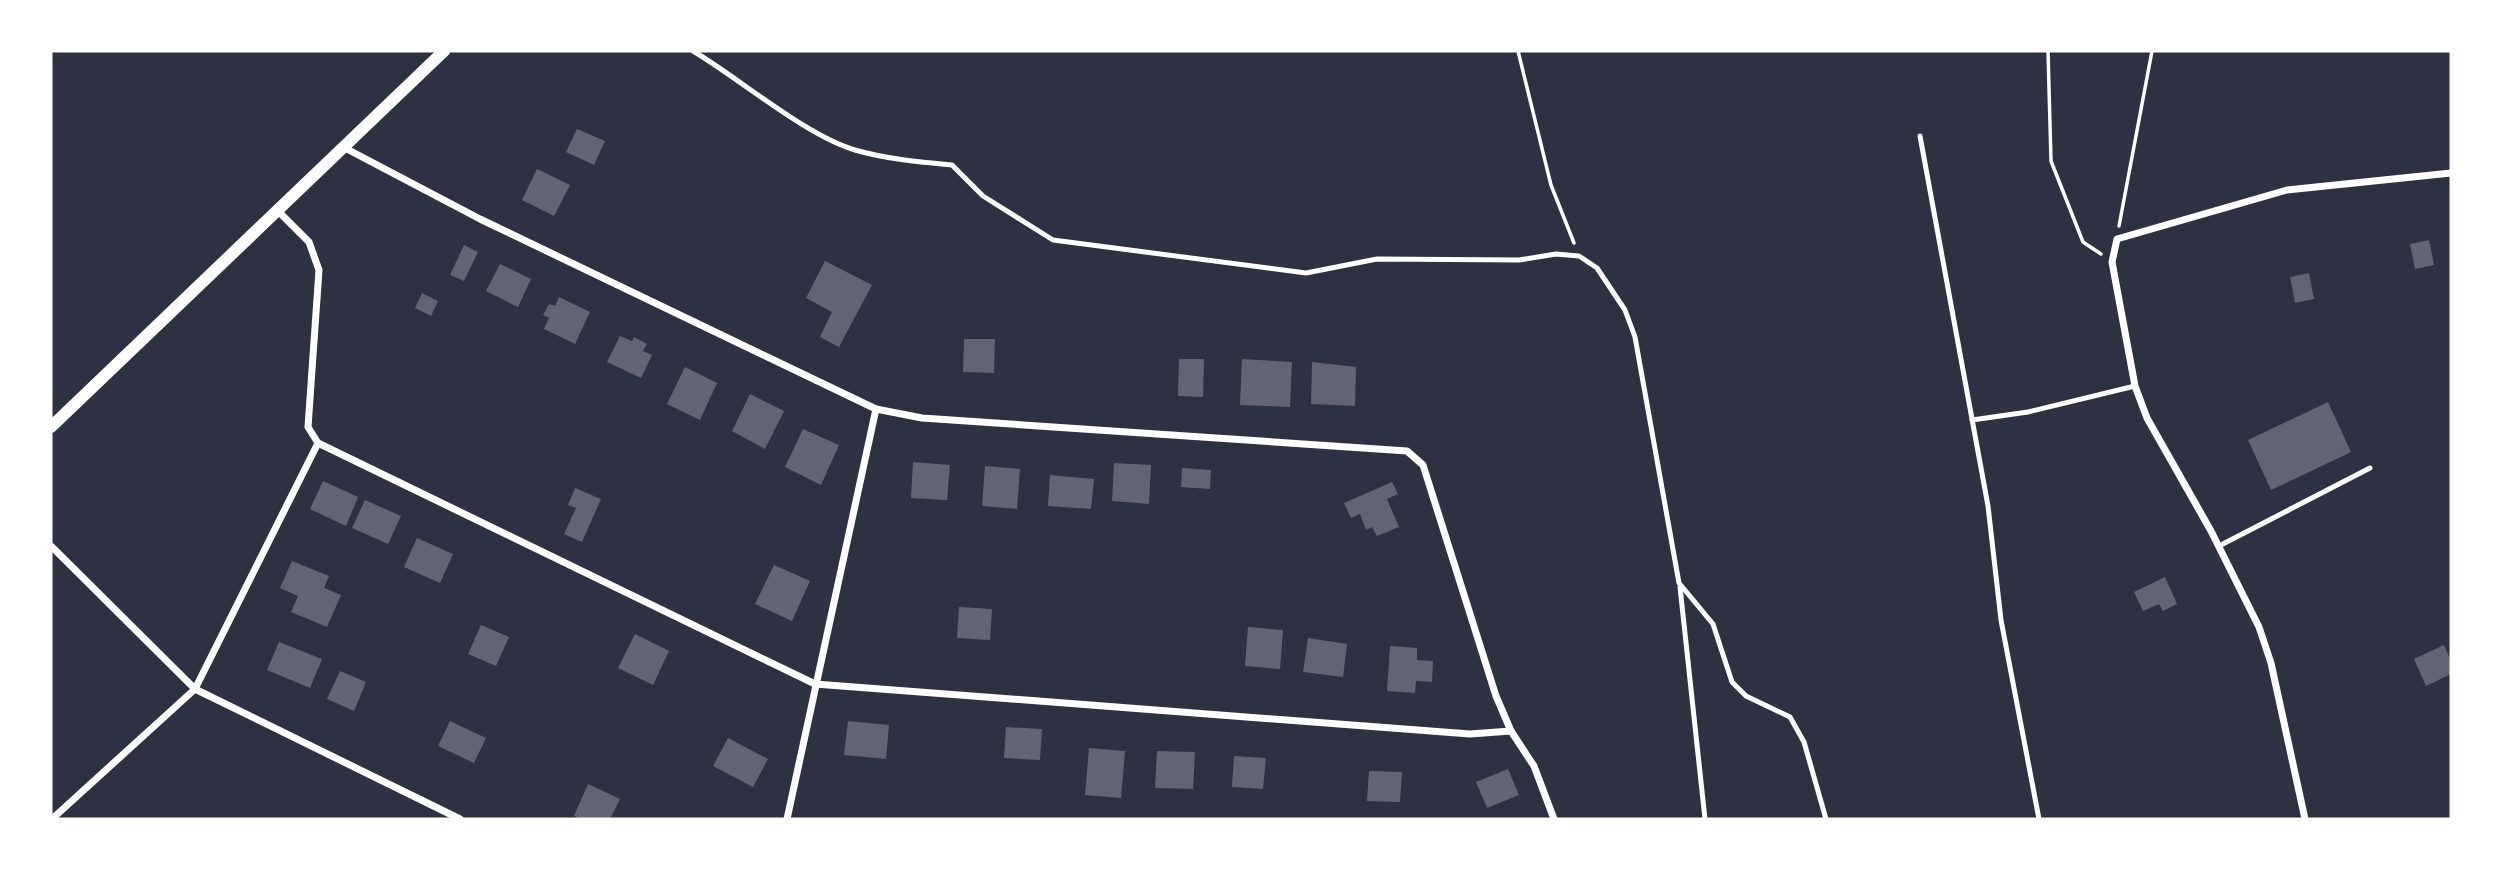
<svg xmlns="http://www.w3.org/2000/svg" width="2502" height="870" viewBox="0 0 2502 870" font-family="Rubik,sans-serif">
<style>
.building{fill:#626471}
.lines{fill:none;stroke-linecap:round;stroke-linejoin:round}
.path{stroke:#fff;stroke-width:3.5}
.service{stroke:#fff;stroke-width:5}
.minor{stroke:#fff;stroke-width:7}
.tertiary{stroke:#fff;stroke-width:12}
</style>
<rect width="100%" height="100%" fill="#2d3142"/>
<g class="building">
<polygon points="577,129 605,141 594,165 566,152"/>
<polygon points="537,169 570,185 554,216 522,200"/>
<polygon points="2429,240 2434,265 2415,269 2410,244"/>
<polygon points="464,245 478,252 464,281 450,275"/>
<polygon points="825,261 872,285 839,347 820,337 832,312 806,298"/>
<polygon points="500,264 531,279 518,307 486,291"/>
<polygon points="2309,273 2314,299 2295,303 2290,277"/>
<polygon points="422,293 438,301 431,316 415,308"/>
<polygon points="559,297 590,312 575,344 544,329 549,318 543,315 549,304 555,306"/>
<polygon points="620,336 632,341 634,337 647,344 643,351 652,355 641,378 607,362"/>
<polygon points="964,339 995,339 994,373 963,372"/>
<polygon points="1179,359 1204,359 1203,397 1178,396"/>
<polygon points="1242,359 1292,362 1290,407 1240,405"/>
<polygon points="1312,362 1356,367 1355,406 1311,404"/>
<polygon points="685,367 717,383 700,420 667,404"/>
<polygon points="750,394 784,411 765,449 732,431"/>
<polygon points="2328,402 2351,452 2271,490 2248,440"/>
<polygon points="803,429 839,445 821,485 785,467"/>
<polygon points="913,462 950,465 947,500 911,498"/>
<polygon points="1114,463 1151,465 1149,504 1112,501"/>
<polygon points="985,466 1020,469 1017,509 982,506"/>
<polygon points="1182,468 1211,470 1210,489 1181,487"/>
<polygon points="1050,475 1094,479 1091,509 1048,506"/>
<polygon points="323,481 358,497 346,526 310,509"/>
<polygon points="1392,482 1398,494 1387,499 1399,527 1377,536 1372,527 1366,530 1360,514 1351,518 1344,503"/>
<polygon points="575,488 601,499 582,542 564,534 576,508 568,505"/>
<polygon points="365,500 401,516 388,544 352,528"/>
<polygon points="417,538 453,554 440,583 404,567"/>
<polygon points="292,561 329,576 324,588 341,595 327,627 291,612 298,596 280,588"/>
<polygon points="774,565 810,581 792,621 755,604"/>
<polygon points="2165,577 2177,604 2163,611 2159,604 2143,611 2134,592"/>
<polygon points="959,607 992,609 990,640 957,638"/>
<polygon points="481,625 509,637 496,666 468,654"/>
<polygon points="1248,627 1283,630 1280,669 1245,666"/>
<polygon points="635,634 669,651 653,685 618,668"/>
<polygon points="1308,638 1347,644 1343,677 1303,672"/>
<polygon points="279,642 322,659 310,688 267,670"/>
<polygon points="2444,645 2451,661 2451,674 2426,686 2414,659"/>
<polygon points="1390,646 1417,648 1417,660 1433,661 1432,682 1416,681 1415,693 1387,691"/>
<polygon points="340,671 366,682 354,711 327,699"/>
<polygon points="450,721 486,738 474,763 438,746"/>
<polygon points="848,721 889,725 886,759 844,755"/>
<polygon points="1006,727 1042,729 1040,760 1004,758"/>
<polygon points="728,738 768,759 753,787 713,766"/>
<polygon points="1089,748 1125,751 1121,798 1085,795"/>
<polygon points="1157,751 1195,752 1193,789 1155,788"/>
<polygon points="1234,756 1266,758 1263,789 1232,787"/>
<polygon points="1508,769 1519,795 1487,808 1476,782"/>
<polygon points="1369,771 1402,772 1400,802 1367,801"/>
<polygon points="588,784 620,799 610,819 581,819 574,816"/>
</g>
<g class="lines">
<g class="path">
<polyline points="1518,51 1551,185 1574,243"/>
<polyline points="2048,51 2051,161 2083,242 2101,254"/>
<polyline points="2119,226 2152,51"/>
</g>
<g class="service">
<path d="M693,51C739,78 806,136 855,150C886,159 919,162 952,165L983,196L1053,240L1306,273L1377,259L1519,260L1556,254L1579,256L1597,268L1625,310L1635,337L1679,583L1713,624L1732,682L1746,696L1790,717L1804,742L1826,819"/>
<polyline points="1920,136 1988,506 2001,620 2039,819"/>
<polyline points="1972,420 2028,412 2135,386"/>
<polyline points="2219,546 2370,468"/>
<polyline points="1680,587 1705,819"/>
</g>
<g class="minor">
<polyline points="343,147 480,219 876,409 922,418 1407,451 1423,465 1496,696 1511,731"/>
<polyline points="278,211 309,242 319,270 308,427 318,443"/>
<polyline points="51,546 195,689 460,819"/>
<polyline points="52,819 195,689 318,443 815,684 1470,734 1511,731 1534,766 1554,819"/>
<polyline points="787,819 876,409"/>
<polyline points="2305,819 2271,663 2259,627 2211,531 2147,418 2135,386 2112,262 2117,239 2287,190 2451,173"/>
</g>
<polyline class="tertiary" points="51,427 444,51"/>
</g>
<rect width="2502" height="870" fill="none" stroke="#ffffff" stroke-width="105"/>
</svg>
